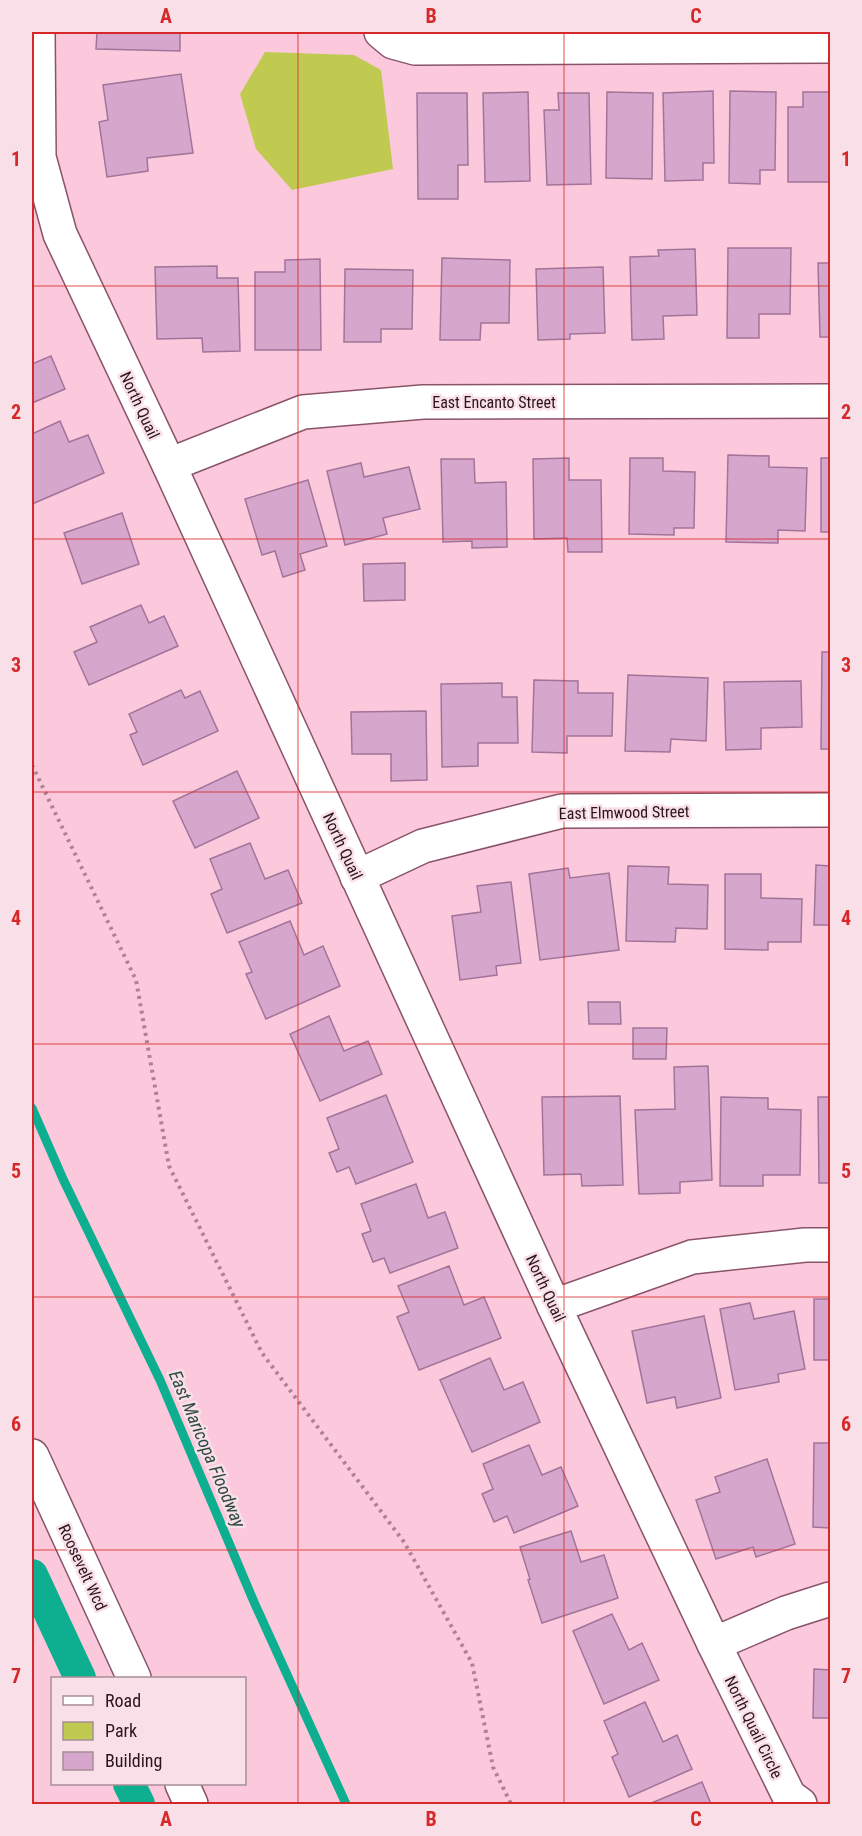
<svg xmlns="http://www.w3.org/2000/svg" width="862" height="1836" viewBox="0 0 862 1836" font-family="'Roboto Condensed',sans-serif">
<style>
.green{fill:#c0ca51}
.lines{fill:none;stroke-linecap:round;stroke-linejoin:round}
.stream{stroke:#0eae90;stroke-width:9}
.canal{stroke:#0eae90;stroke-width:32}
.building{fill:#d7a6cd;stroke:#a27499;stroke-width:1.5}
.minor-casing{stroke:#89546a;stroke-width:36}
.path{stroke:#ab8392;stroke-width:4;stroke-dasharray:3 4.5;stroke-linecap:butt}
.minor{stroke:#fff;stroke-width:33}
.grid{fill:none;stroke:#d62828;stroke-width:1.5;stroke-opacity:0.55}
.labels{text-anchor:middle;stroke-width:5;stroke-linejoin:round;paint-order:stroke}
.street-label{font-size:16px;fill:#2a141e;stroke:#f8dfe8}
.water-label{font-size:18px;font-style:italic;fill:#2d4941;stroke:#f8dfe8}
.neatline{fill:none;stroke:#d62828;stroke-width:2}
.grid-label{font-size:20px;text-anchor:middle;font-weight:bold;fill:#d62828}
</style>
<rect width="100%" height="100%" fill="#fcc9dc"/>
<polygon class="green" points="265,52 354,55 381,70 393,169 292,190 256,149 240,94"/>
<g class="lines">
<polyline class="stream" points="32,1108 63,1179 160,1380 254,1602 346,1804"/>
<g class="canal">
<polyline points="32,1575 80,1678"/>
<polyline points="129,1784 139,1804"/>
</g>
</g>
<g class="building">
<polygon points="97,32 180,32 180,51 96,49"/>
<polygon points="181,74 193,153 147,158 148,171 107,177 99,122 108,120 103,85"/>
<polygon points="713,91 714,163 703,163 703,180 665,181 663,93"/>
<polygon points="730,91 776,92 775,170 760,170 760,184 729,183"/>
<polygon points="528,92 530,181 485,182 483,93"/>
<polygon points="607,92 653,93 652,179 606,178"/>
<polygon points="803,92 830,92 830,182 788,182 788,107 803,107"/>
<polygon points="417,93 467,93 468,165 458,165 458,199 418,199"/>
<polygon points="558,93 589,93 591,184 547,185 544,110 559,110"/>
<polygon points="728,248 791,248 790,314 759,314 759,338 727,338"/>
<polygon points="695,249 697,315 663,316 664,339 632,340 630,257 659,256 658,250"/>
<polygon points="442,258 510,260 509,323 481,323 480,340 440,340"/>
<polygon points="320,259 321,350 255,350 255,272 285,272 285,260"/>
<polygon points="818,263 830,263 830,337 820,337"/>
<polygon points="217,266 217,278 238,278 240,351 203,352 202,338 157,339 155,267"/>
<polygon points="603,267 605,333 570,334 570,339 538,340 536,269"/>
<polygon points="345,269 413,270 412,329 381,329 381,342 344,342"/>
<polygon points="51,356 65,389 32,403 32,364"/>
<polygon points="60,421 69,442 88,435 104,473 32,504 32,434"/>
<polygon points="728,455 769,456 769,467 807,468 805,531 778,530 778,543 726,542"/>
<polygon points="569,458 569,480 601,480 602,552 568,552 567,538 534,539 533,459"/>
<polygon points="630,458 663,458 663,471 695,472 694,528 674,528 674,535 629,534"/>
<rect x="821" y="458" width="9" height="74"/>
<polygon points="441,459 474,459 475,483 506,482 507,547 472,548 472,541 443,542"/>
<polygon points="361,463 364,477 409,467 420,509 383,518 387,534 345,545 327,471"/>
<polygon points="308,480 327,546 300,554 305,570 283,577 275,551 262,555 245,499"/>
<polygon points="122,513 139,564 82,584 64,533"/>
<polygon points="405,563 405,600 364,601 363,564"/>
<polygon points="141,605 149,623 164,616 178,646 89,685 74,652 97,642 90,627"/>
<polygon points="822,652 830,652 830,749 821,749"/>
<polygon points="628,675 708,678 706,741 671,739 670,752 625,751"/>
<polygon points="534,680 578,681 578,693 613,693 612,736 567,736 567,753 532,752"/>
<polygon points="801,681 802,727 761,728 761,749 726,750 724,682"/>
<polygon points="502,683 502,697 517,697 518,743 478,743 478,766 442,767 441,684"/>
<polygon points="181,690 185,698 200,691 218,731 143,765 130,735 137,732 129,714"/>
<polygon points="426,711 427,780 391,781 391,754 352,754 351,712"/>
<polygon points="237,771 259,818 195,848 173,801"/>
<polygon points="250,843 265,879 288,870 302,903 227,933 211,894 222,889 210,859"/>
<polygon points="816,865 830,866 830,925 814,925"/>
<polygon points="628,866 669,867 668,884 708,885 707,929 676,928 675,942 626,941"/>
<polygon points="568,868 570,878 609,873 619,950 540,960 529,874"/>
<polygon points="725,874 761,874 761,898 802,899 801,942 768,942 768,950 725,949"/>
<polygon points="511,882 521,963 496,966 497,975 460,980 452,916 481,912 477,886"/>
<polygon points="290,921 304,955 323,946 340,986 266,1019 246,974 252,972 239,942"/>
<polygon points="588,1002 620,1002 621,1024 589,1024"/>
<polygon points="329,1016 344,1051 368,1041 382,1074 320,1101 290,1034"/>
<polygon points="633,1028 667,1028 666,1059 633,1059"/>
<polygon points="708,1066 712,1180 680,1182 680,1193 639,1194 635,1110 675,1109 674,1067"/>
<polygon points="386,1095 413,1162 356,1184 349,1167 337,1172 329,1153 339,1149 327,1118"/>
<polygon points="620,1096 623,1185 582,1186 581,1174 544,1175 542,1097"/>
<polygon points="721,1097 768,1098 768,1109 801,1110 800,1175 763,1175 763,1186 720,1186"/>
<polygon points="818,1097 830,1097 830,1183 819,1183"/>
<polygon points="416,1184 428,1218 445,1212 458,1248 390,1273 384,1258 373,1262 362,1234 371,1231 361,1204"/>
<polygon points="449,1266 464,1305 484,1297 501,1338 419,1370 397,1317 409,1312 398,1286"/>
<polygon points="814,1299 830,1299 830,1372 830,1360 814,1360"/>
<polygon points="750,1303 754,1319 794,1311 805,1369 778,1374 779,1382 735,1390 720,1309"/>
<polygon points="704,1316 721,1398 677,1408 675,1397 647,1403 632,1331"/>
<polygon points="490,1358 504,1390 523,1382 540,1422 472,1452 440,1380"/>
<polygon points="814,1443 830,1443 830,1528 813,1527"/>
<polygon points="529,1445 542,1475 561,1467 578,1506 514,1533 507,1516 494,1522 482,1494 493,1489 483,1464"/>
<polygon points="767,1459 795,1544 756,1557 753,1547 716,1559 696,1500 720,1492 715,1477"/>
<polygon points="571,1531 581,1562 604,1555 618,1598 542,1623 528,1580 530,1579 520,1547"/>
<polygon points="612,1614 629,1650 642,1643 659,1680 604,1704 573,1631"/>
<polygon points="814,1669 830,1670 830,1718 813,1718"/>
<polygon points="645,1702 663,1742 677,1735 692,1769 629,1797 612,1757 618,1754 604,1721"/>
<polygon points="702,1782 711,1804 649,1804"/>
</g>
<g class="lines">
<defs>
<g id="minor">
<polyline points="38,32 39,157 60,234 169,465 554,1306 714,1644 789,1796 800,1804"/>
<polyline points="381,32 393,42 415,48 830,46"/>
<polyline points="169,465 303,412 423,402 830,401"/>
<polyline points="357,877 423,846 562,811 830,810"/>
<polyline points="554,1306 692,1257 805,1245 830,1245"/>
<polyline points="32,1456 134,1678"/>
<polyline points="714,1644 786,1613 830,1599"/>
<polyline points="182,1784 191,1804"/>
</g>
</defs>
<use href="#minor" class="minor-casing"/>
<polyline class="path" points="32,765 136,980 169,1166 262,1353 404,1542 472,1663 493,1767 511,1804"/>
<use href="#minor" class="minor"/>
</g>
<path class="grid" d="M298,32V1804M564,32V1804M32,286H830M32,539H830M32,792H830M32,1044H830M32,1297H830M32,1550H830"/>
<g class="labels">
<g class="street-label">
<text x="494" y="408">East Encanto Street</text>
<text transform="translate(140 405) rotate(65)" y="6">North Quail</text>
<text transform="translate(624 812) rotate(-1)" y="6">East Elmwood Street</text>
<text transform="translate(343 846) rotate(65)" y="6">North Quail</text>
<text transform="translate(546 1288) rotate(65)" y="6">North Quail</text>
<text transform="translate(83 1567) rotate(65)" y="6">Roosevelt Wcd</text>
<text transform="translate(754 1727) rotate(64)" y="6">North Quail Circle</text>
</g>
<g class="water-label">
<text transform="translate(207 1449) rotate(67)" y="6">East Maricopa Floodway</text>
</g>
</g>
<rect width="862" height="1836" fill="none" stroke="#f8dfe8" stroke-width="66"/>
<rect x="51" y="1677" width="195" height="108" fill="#f8dfe8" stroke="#a68e97" stroke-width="1.5"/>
<rect x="63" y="1696" width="30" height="9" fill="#ffffff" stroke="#a68e97" stroke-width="1.5"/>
<text x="105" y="1707" font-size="18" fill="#2a141e">Road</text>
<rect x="63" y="1722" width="30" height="18" fill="#c0ca51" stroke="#a68e97" stroke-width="1.5"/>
<text x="105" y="1737" font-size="18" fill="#2a141e">Park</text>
<rect x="63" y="1752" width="30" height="18" fill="#d7a6cd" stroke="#a68e97" stroke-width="1.5"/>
<text x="105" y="1767" font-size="18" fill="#2a141e">Building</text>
<rect x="33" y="33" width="796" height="1770" class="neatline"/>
<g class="grid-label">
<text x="166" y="23">A</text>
<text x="431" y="23">B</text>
<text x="696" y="23">C</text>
<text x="16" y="166">1</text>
<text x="846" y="166">1</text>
<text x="16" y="419">2</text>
<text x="846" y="419">2</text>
<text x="16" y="672">3</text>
<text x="846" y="672">3</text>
<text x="16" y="925">4</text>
<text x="846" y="925">4</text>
<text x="16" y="1178">5</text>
<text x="846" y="1178">5</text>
<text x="16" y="1431">6</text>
<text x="846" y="1431">6</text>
<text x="16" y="1683">7</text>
<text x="846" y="1683">7</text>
<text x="166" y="1826">A</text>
<text x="431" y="1826">B</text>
<text x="696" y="1826">C</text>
</g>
</svg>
